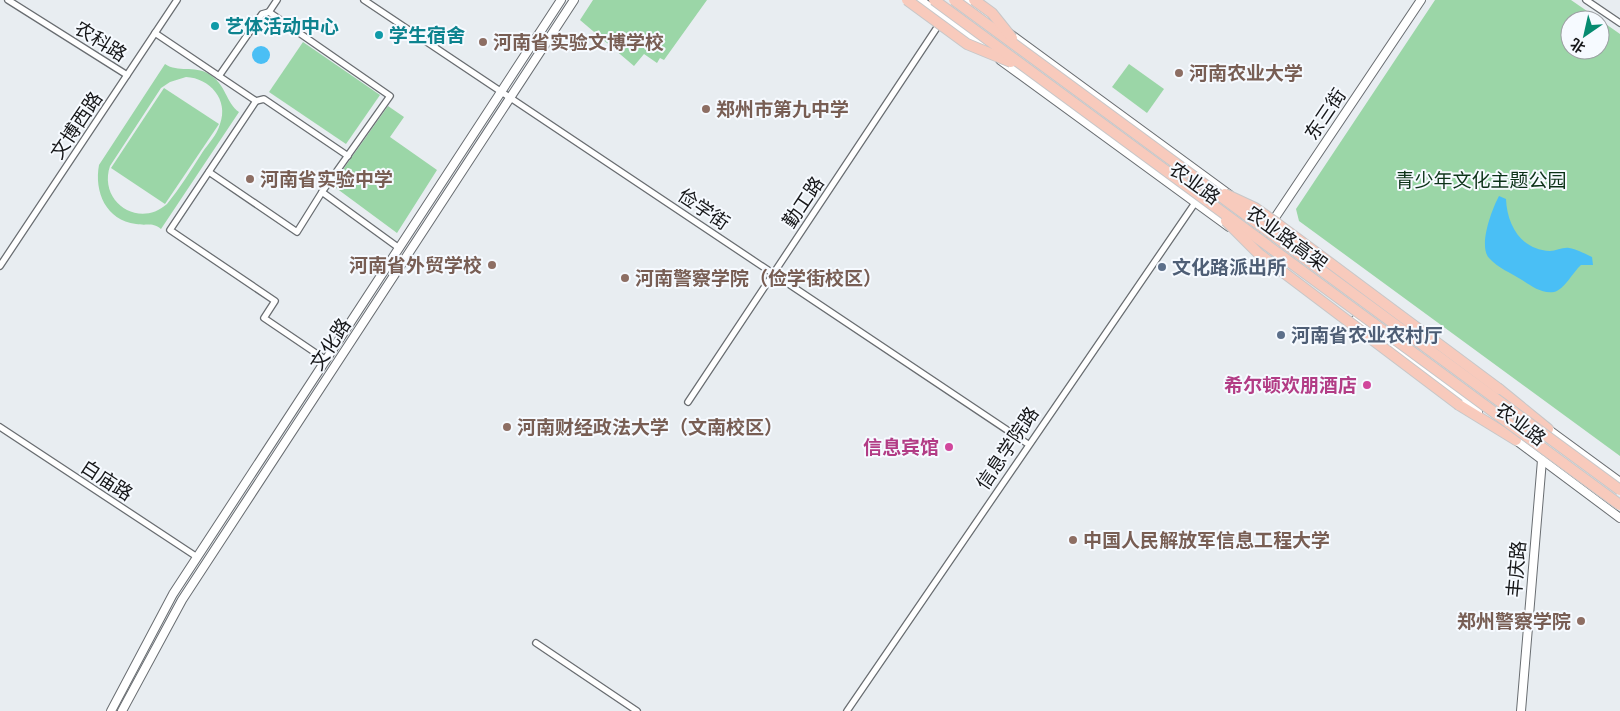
<svg xmlns="http://www.w3.org/2000/svg" width="1620" height="711" viewBox="0 0 1620 711" font-family="'PT Sans Narrow','Noto Sans SC',sans-serif">
<style>
.green{fill:#9bd6a7;fill-rule:evenodd}
.water{fill:#4abff5}
.lines{fill:none;stroke-linecap:round;stroke-linejoin:round}
.street-casing{stroke:#696d71;stroke-width:8}
.secondary-casing{stroke:#696d71;stroke-width:10}
.highway-casing{stroke:#c7c7c8;stroke-width:12}
.street{stroke:#fff;stroke-width:5.5}
.secondary{stroke:#fff;stroke-width:8}
.highway{stroke:#f8cabc;stroke-width:10}
.highway-bridge-casing{stroke:#c7c7c8;stroke-width:12;stroke-linecap:butt}
.highway-bridge{stroke:#f8cabc;stroke-width:10}
.culture-dot{fill:#0f9aa8;stroke:#f6faff;stroke-width:2}
.education-dot{fill:#8d6e63;stroke:#f6faff;stroke-width:2}
.service-dot{fill:#5c6f8a;stroke:#f6faff;stroke-width:2}
.hotel-dot{fill:#d1479c;stroke:#f6faff;stroke-width:2}
.labels{text-anchor:middle;stroke-width:4;stroke-linejoin:round;paint-order:stroke}
.culture-label{font-size:19px;font-weight:bold;fill:#0d838f;stroke:#f6faff;text-anchor:start}
.street-label{font-size:19px;fill:#161719;stroke:#f6faff}
.education-label{font-size:19px;font-weight:bold;fill:#785e54;stroke:#f6faff;text-anchor:start}
.park-label{font-size:19px;fill:#0c3218;stroke:#f6faff}
.service-label{font-size:19px;font-weight:bold;fill:#4e5e75;stroke:#f6faff;text-anchor:start}
.hotel-label{font-size:19px;font-weight:bold;fill:#b23c85;stroke:#f6faff;text-anchor:end}
</style>
<rect width="100%" height="100%" fill="#e8edf1"/>
<g class="green">
<polygon points="593,0 707,0 664,60 660,58 657,63 644,54 634,66 580,20"/>
<polygon points="1435,0 1571,0 1600,20 1570,20 1570,50 1600,50 1600,20 1620,34 1620,456 1299,221 1296,209"/>
<polygon points="303,42 380,95 346,144 269,92"/>
<path d="M165,64C178,73 194,65 209,74C226,84 226,103 239,112L161,229C152,222 147,226 136,224C106,220 94,192 99,165ZM186,77C210,78 229,100 220,124C217,135 208,144 202,153C191,170 180,188 167,204C139,229 98,202 110,166L161,88L170,82Z"/>
<polygon points="1129,64 1164,89 1147,113 1112,87"/>
<polygon points="164,88 219,124 165,204 111,168"/>
<polygon points="388,106 404,117 390,137 437,170 397,233 332,185"/>
</g>
<g class="water">
<circle cx="261" cy="55" r="9"/>
<path d="M1499,196L1506,199C1507,225 1521,250 1550,251C1556,251 1563,247 1569,248C1577,249 1585,254 1592,257L1593,265H1581C1573,272 1564,290 1554,292C1542,294 1531,286 1522,280C1511,273 1498,268 1489,258C1478,246 1492,209 1499,196Z"/>
</g>
<g class="lines">
<defs>
<g id="street">
<polyline points="8,0 127,75"/>
<polyline points="364,0 1028,444"/>
<polyline points="1586,0 1620,23"/>
<polyline points="155,33 256,101 264,99 348,156"/>
<polyline points="219,76 262,14 269,12 277,0"/>
<polyline points="256,101 170,230 275,301 264,318 326,360"/>
<polyline points="209,172 297,232 322,192 390,96 269,12"/>
<polyline points="322,192 399,248"/>
<polyline points="0,266 177,0"/>
<polyline points="688,402 940,23"/>
<polyline points="0,427 197,557"/>
<polyline points="536,643 637,711"/>
<polyline points="847,711 1195,203"/>
</g>
<g id="secondary">
<polyline points="920,0 985,48"/>
<polyline points="963,0 1000,26"/>
<polyline points="1009,33 1230,195"/>
<polyline points="1000,60 1229,227"/>
<polyline points="1258,243 1421,0"/>
<polyline points="1355,320 1478,412"/>
<polyline points="1545,427 1620,482"/>
<polyline points="1513,438 1620,518"/>
<polyline points="111,711 173,594 561,0"/>
<polyline points="122,711 182,600 574,0"/>
<polyline points="1521,711 1542,460"/>
</g>
<g id="highway">
<polyline points="1499,389 1548,429"/>
<polyline points="1459,405 1516,440"/>
</g>
</defs>
<use href="#street" class="street-casing"/>
<use href="#secondary" class="secondary-casing"/>
<use href="#highway" class="highway-casing"/>
<use href="#street" class="street"/>
<use href="#secondary" class="secondary"/>
<use href="#highway" class="highway"/>
<defs>
<g id="highway-bridge">
<polyline points="907,0 967,44 1011,62"/>
<polyline points="934,0 1620,505"/>
<polyline points="954,0 1620,490"/>
<polyline points="974,0 992,13 1012,38"/>
<polyline points="1225,194 1255,208 1275,222 1499,389"/>
<polyline points="1226,221 1259,254 1459,405"/>
</g>
</defs>
<use href="#highway-bridge" class="highway-bridge-casing"/>
<use href="#highway-bridge" class="highway-bridge"/>
</g>
<g class="culture-dot">
<circle cx="215" cy="26" r="5"/>
<circle cx="379" cy="35" r="5"/>
</g>
<g class="education-dot">
<circle cx="483" cy="42" r="5"/>
<circle cx="1179" cy="73" r="5"/>
<circle cx="706" cy="109" r="5"/>
<circle cx="250" cy="179" r="5"/>
<circle cx="492" cy="265" r="5"/>
<circle cx="625" cy="278" r="5"/>
<circle cx="507" cy="427" r="5"/>
<circle cx="1073" cy="540" r="5"/>
<circle cx="1581" cy="621" r="5"/>
</g>
<g class="service-dot">
<circle cx="1162" cy="267" r="5"/>
<circle cx="1281" cy="335" r="5"/>
</g>
<g class="hotel-dot">
<circle cx="1367" cy="385" r="5"/>
<circle cx="949" cy="447" r="5"/>
</g>
<g class="labels">
<g class="culture-label">
<text x="225" y="33">艺体活动中心</text>
<text x="389" y="42">学生宿舍</text>
</g>
<g class="street-label">
<text transform="translate(101 41) rotate(32)" y="7">农科路</text>
<text transform="translate(1325 114) rotate(-56)" y="7">东三街</text>
<text transform="translate(76 125) rotate(-56)" y="7">文博西路</text>
<text transform="translate(1195 183) rotate(36)" y="7">农业路</text>
<text transform="translate(803 202) rotate(-56)" y="7">勤工路</text>
<text transform="translate(704 209) rotate(34)" y="7">俭学街</text>
<text transform="translate(1287 238) rotate(36)" y="7">农业路高架</text>
<text transform="translate(330 344) rotate(-57)" y="7">文化路</text>
<text transform="translate(1521 424) rotate(37)" y="7">农业路</text>
<text transform="translate(1007 448) rotate(-56)" y="7">信息学院路</text>
<text transform="translate(107 480) rotate(33)" y="7">白庙路</text>
<text transform="translate(1516 569) rotate(-85)" y="7">丰庆路</text>
</g>
<g class="education-label">
<text x="493" y="49">河南省实验文博学校</text>
<text x="1189" y="80">河南农业大学</text>
<text x="716" y="116">郑州市第九中学</text>
<text x="260" y="186">河南省实验中学</text>
<text x="482" y="272" text-anchor="end">河南省外贸学校</text>
<text x="635" y="285">河南警察学院（俭学街校区）</text>
<text x="517" y="434">河南财经政法大学（文南校区）</text>
<text x="1083" y="547">中国人民解放军信息工程大学</text>
<text x="1571" y="628" text-anchor="end">郑州警察学院</text>
</g>
<g class="park-label">
<text x="1481" y="187">青少年文化主题公园</text>
</g>
<g class="service-label">
<text x="1172" y="274">文化路派出所</text>
<text x="1291" y="342">河南省农业农村厅</text>
</g>
<g class="hotel-label">
<text x="1357" y="392">希尔顿欢朋酒店</text>
<text x="939" y="454">信息宾馆</text>
</g>
</g>
<g transform="translate(1585 35) rotate(214)"><circle r="24" fill="#f6faff" stroke="#9c9fa3"/>
<path d="M0-4L9 19L0 12L-9 19Z" fill="#068b70"/>
<text y="-8" font-size="14" font-weight="bold" text-anchor="middle" fill="#161719">北</text>
</g>
</svg>
